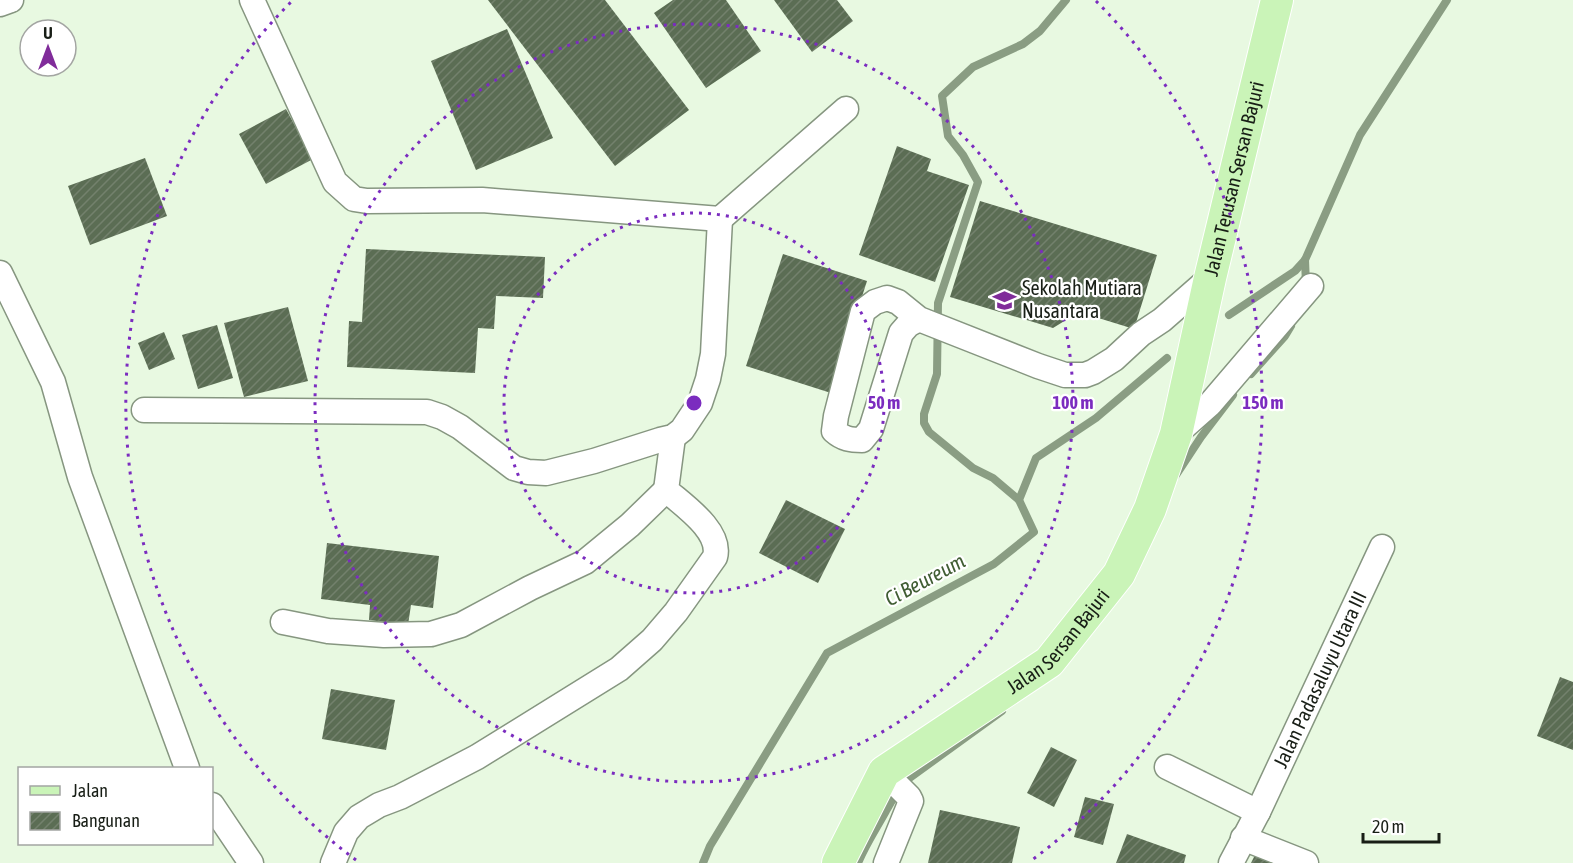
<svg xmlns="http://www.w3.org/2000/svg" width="1573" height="863" viewBox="0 0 1573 863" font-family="'Asap Condensed',sans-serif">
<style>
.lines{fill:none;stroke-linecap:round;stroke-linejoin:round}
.stream{stroke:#8a9d83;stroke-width:8}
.building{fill:url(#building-hatch)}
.minor-casing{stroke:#869680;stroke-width:27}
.major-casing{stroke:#fff;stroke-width:34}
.minor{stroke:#fff;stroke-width:24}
.major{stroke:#caf4b8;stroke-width:32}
.ring{fill:none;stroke:#7b2cbf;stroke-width:3;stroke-dasharray:3 6}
.labels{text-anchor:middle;stroke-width:4.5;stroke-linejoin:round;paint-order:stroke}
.street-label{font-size:20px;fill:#181e16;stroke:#fff}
.poi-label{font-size:20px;fill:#181e16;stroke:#fff;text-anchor:start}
.water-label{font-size:21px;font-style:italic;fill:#405d33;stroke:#fff}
.centre{fill:#7b2cbf;stroke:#fff;stroke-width:3}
.ring-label{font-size:18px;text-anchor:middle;font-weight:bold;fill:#7b2cbf;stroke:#fff;stroke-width:4.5;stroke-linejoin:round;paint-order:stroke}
</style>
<defs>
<pattern id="building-hatch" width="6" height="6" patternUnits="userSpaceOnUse" patternTransform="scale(1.5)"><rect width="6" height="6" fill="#5b6d54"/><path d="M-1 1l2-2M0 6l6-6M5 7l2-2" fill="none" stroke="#73816d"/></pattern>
</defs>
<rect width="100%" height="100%" fill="#e8f9e1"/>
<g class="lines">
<g class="stream">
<polyline points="1305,260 1306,285"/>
<polyline points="1229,315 1295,271 1305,260 1360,135 1447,0"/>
<polyline points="1251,374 1285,336 1291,326"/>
<polyline points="1176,475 1201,437 1233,395"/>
<polyline points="1019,500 993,478 973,468 929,432 924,423 924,414 937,374 938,303 978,182 963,155 948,136 942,96 973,67 1023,44 1040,31 1066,0"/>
<polyline points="703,863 710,846 827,653 994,564 1034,532 1019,500 1036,458 1096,418 1167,358"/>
<path d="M858,863C866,844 876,829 886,811C892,801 897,791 904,782L1002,711"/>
</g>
</g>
<g class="building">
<polygon points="488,0 605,0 689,110 615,166"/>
<polygon points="673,0 726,0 761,51 706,88 654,13"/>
<polygon points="774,0 837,0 853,21 812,52"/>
<polygon points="507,29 553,138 476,170 431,61"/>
<polygon points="286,109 313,159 266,184 239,134"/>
<polygon points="897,146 931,159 927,171 969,185 935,282 859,255"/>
<polygon points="145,158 167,216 90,245 68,186"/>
<polygon points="980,201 1157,255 1134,329 1079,312 1053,328 950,297"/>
<polygon points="366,249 545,257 543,298 496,296 494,329 478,328 475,373 347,367 349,321 362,322"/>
<polygon points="783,254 867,281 831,393 746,366"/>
<polygon points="288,307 308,381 244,397 224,323"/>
<polygon points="217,325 233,378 198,389 182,335"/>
<polygon points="164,332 175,359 149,370 138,343"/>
<polygon points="786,500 845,529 818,583 759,553"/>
<polygon points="327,543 439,556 433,608 411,605 408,625 369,620 370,605 321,599"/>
<polygon points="1560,677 1573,682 1573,750 1537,736"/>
<polygon points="331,689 395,700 386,750 322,739"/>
<polygon points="1051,747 1077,760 1054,807 1027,793"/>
<polygon points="1085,797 1114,804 1103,845 1074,837"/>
<polygon points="940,810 1020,827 1012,863 928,863"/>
<polygon points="1127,834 1186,855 1184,863 1116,863"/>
<polygon points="1257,851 1290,863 1251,863"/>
</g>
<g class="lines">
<defs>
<g id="minor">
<polyline points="252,0 335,182 354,199 367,201 482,200 720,219 846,109"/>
<polyline points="0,4 11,0"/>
<polyline points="0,273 53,382 80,477 187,768"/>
<path d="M919,319L908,325L901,333L871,429L862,440C851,440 843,439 834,431L836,416L863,311L875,302L887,298L898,302L919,319L1038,366L1065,375H1085L1093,372L1114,359L1141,334L1162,320L1210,278"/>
<polyline points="144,410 427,412 442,417 460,427 514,468 528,472 546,473 594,461 660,440 673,437 682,430 700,403 708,379 713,354 720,219"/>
<polyline points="1176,434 1210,404 1311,286"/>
<polyline points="283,622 328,631 384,635 431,634 461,625 530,588 585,562 630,525 666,490"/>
<polyline points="1167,767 1258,812"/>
<polyline points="884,772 909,797 911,801 886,863"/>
<polyline points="212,805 251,863"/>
<polyline points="1243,838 1306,863"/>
<path d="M333,863L346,832L359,817L379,805L400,797L477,757L619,669L652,640L676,612L715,557C722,531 683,505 666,490L673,437"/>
<path id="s1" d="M1231,863L1258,812L1382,547"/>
</g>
<g id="major">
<path id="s2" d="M838,863L884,772L1049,662L1119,574L1150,509L1176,434L1210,278L1277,0"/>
</g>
</defs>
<use href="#minor" class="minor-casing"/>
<use href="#major" class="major-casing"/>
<use href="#minor" class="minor"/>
<use href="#major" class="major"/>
</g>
<g class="ring">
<circle cx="694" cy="403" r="190"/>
<circle cx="694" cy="403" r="379"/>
<path d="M356 860A569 569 0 0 1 292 1M1096 1A569 569 0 0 1 1032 860"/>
</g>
<defs>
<symbol id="school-bare" viewBox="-9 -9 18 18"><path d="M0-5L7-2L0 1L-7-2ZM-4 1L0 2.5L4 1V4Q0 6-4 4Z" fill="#802c9a" stroke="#fff" stroke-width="2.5" paint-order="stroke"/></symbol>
</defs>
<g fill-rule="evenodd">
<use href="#school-bare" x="988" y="284" width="33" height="33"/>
</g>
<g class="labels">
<g class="street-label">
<text dy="7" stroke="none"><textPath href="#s2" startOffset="826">Jalan Terusan Sersan Bajuri</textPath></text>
<text dy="7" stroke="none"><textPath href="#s2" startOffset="321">Jalan Sersan Bajuri</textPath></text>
<text dy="7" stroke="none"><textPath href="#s1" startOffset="204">Jalan Padasaluyu Utara III</textPath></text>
</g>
<g class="poi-label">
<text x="1022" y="295">Sekolah Mutiara<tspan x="1022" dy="23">Nusantara</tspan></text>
</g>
<g class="water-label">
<text transform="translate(925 580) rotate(-28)" y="7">Ci Beureum</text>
</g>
</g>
<circle cx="694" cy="403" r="9" class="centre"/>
<g class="ring-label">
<text x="884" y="409">50 m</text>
<text x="1073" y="409">100 m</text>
<text x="1263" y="409">150 m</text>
</g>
<rect x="18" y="767" width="195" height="78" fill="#ffffff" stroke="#a3a5a2" stroke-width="1.5"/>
<rect x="30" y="786" width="30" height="9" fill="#caf4b8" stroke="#a3a5a2" stroke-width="1.5"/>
<text x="72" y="797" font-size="18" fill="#181e16">Jalan</text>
<rect x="30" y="812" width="30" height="18" fill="url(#building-hatch)" stroke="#a3a5a2" stroke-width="1.5"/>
<text x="72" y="827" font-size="18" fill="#181e16">Bangunan</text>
<g transform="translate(48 48)"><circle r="28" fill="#ffffff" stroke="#a3a5a2" stroke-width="1.5"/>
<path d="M0-4.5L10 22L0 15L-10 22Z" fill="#802c9a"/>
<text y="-9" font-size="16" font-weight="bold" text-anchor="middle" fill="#181e16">U</text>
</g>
<path d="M1363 833v9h76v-9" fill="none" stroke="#181e16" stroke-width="3"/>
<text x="1372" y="833" font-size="18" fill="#181e16" stroke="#ffffff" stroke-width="4.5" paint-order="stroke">20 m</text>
</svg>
